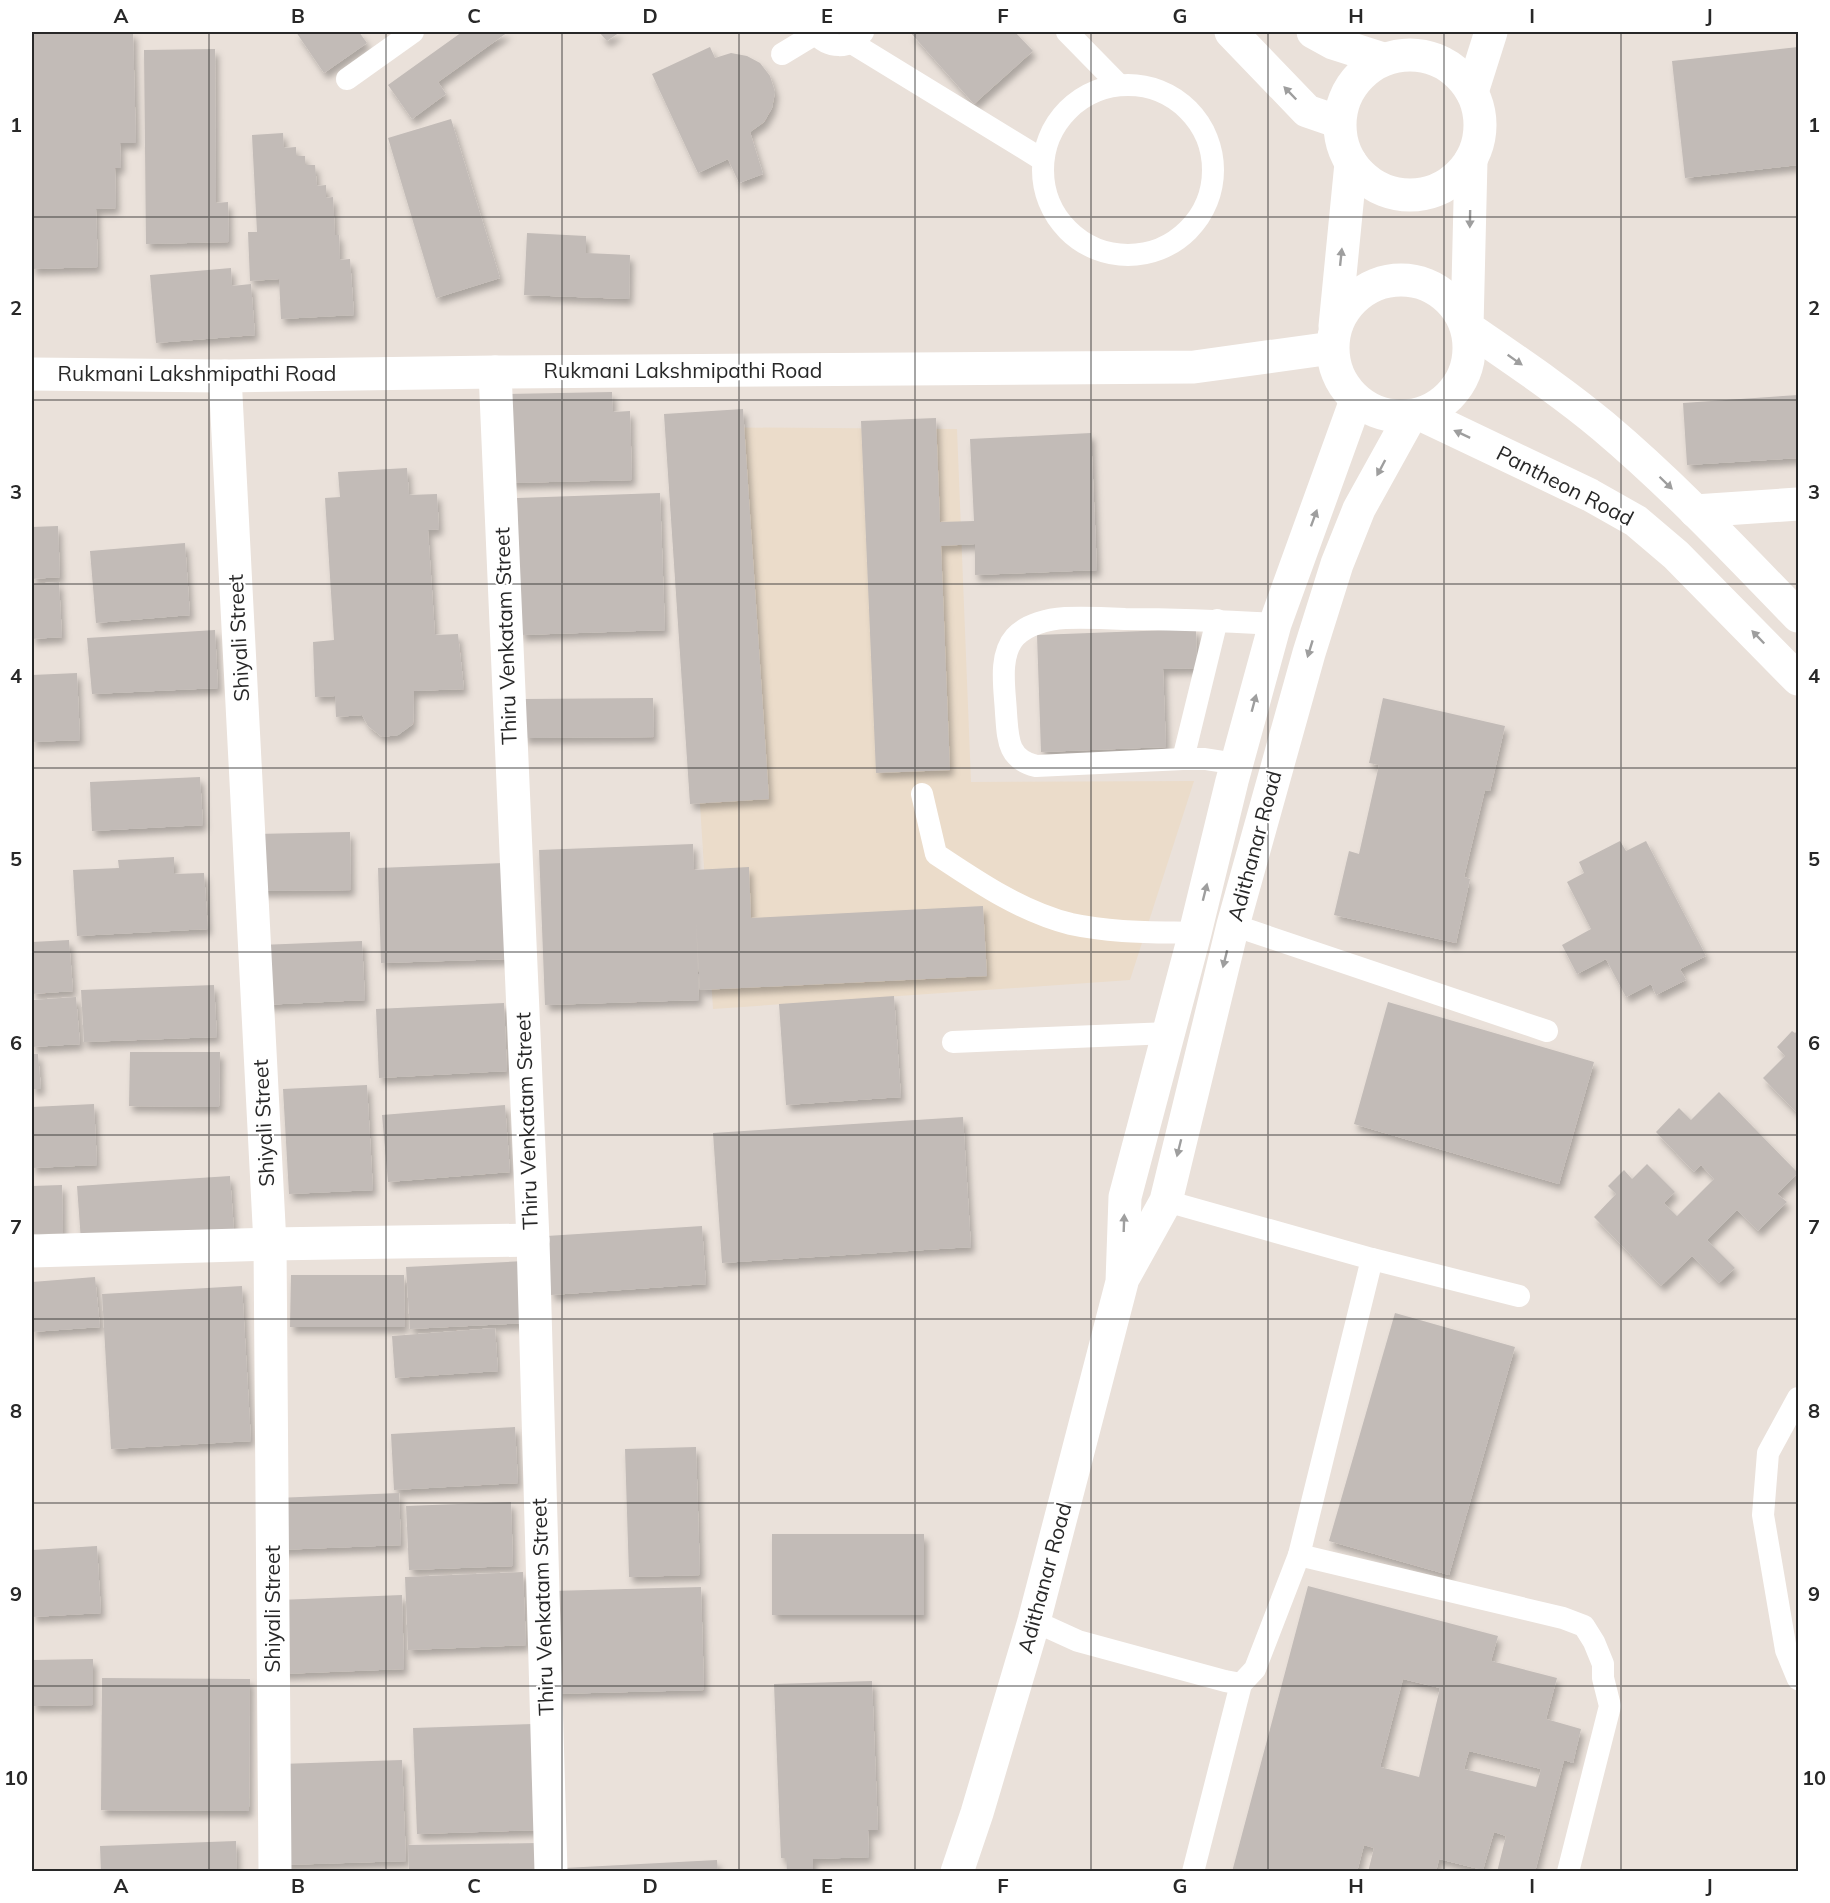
<svg xmlns="http://www.w3.org/2000/svg" width="1830" height="1903" viewBox="0 0 1830 1903" font-family="Mulish,sans-serif">
<style>
.education{fill:#ebdcca}
.building{fill:#c2bbb7;fill-rule:evenodd;filter:url(#shadow)}
.lines{fill:none;stroke-linecap:round;stroke-linejoin:round}
.service{stroke:#fff;stroke-width:22}
.minor{stroke:#fff;stroke-width:33}
.tertiary{stroke:#fff;stroke-width:33}
.secondary{stroke:#fff;stroke-width:33}
.oneway{fill:#9e9e9e}
.grid{fill:none;stroke:#282828;stroke-width:1.5;stroke-opacity:0.55}
.labels{text-anchor:middle;stroke-width:4.5;stroke-linejoin:round;paint-order:stroke}
.street-label{font-size:21px;fill:#282828;stroke:#fff}
.neatline{fill:none;stroke:#282828;stroke-width:2}
.grid-label{font-size:20px;text-anchor:middle;font-weight:bold;fill:#282828}
</style>
<defs>
<filter id="shadow"><feDropShadow dx="3.5" dy="6" stdDeviation="3" flood-color="#0004"/></filter>
</defs>
<rect width="100%" height="100%" fill="#eae1da"/>
<polygon class="education" points="676,427 957,429 971,782 1194,781 1130,980 713,1009"/>
<g class="building">
<polygon points="32,32 133,32 136,143 120,143 121,168 115,168 116,208 96,209 98,267 32,269"/>
<polygon points="296,32 359,32 367,43 324,73"/>
<polygon points="462,32 508,32 438,82 446,94 412,119 388,85"/>
<polygon points="599,32 620,32 607,41"/>
<polygon points="910,32 1015,32 1033,51 974,104"/>
<polygon points="710,47 715,58 731,53 747,56 760,63 770,76 775,92 772,108 764,122 750,132 763,174 739,183 728,159 698,173 652,74"/>
<polygon points="1798,47 1798,165 1685,178 1672,61"/>
<polygon points="215,49 216,203 228,202 229,242 146,244 144,50"/>
<polygon points="451,119 500,278 436,298 388,138"/>
<polygon points="283,133 284,148 296,147 296,156 305,156 305,165 315,165 317,186 326,185 326,198 333,197 335,235 339,235 340,260 350,259 354,315 281,319 279,279 250,281 248,232 257,232 252,135"/>
<polygon points="527,233 586,236 586,253 630,255 629,299 524,295"/>
<polygon points="231,268 232,286 251,284 255,335 156,343 150,275"/>
<polygon points="612,392 613,412 630,411 632,480 509,483 507,394"/>
<polygon points="1798,395 1798,458 1687,465 1683,403"/>
<polygon points="743,409 769,799 690,804 664,414"/>
<polygon points="936,418 940,522 974,521 970,439 1091,433 1097,570 975,575 975,544 941,546 950,770 876,773 861,421"/>
<polygon points="407,468 409,495 437,494 439,529 428,530 435,635 458,634 464,689 414,691 413,724 398,735 382,737 368,726 362,715 336,717 335,696 315,697 313,642 334,640 325,498 340,497 338,472"/>
<polygon points="660,493 665,630 521,635 517,498"/>
<polygon points="58,526 60,577 32,579 32,527"/>
<polygon points="185,543 190,615 96,623 90,551"/>
<polygon points="59,582 62,637 32,639 32,584"/>
<polygon points="1196,629 1197,668 1163,669 1166,747 1041,752 1037,635"/>
<polygon points="215,630 218,688 92,694 87,638"/>
<polygon points="77,673 80,740 32,742 32,675"/>
<polygon points="653,698 654,737 524,738 524,699"/>
<polygon points="1383,698 1505,726 1490,791 1485,790 1464,877 1470,879 1456,943 1334,915 1349,851 1359,854 1379,765 1369,763"/>
<polygon points="200,777 203,825 92,831 90,782"/>
<polygon points="350,832 351,890 256,891 255,834"/>
<polygon points="1620,841 1626,851 1646,841 1706,956 1680,969 1686,980 1656,995 1651,984 1626,997 1606,959 1577,974 1562,945 1591,929 1567,882 1584,873 1579,862"/>
<polygon points="693,844 694,870 749,867 751,918 983,906 987,976 700,990 696,919 699,1000 545,1005 539,850"/>
<polygon points="174,857 174,874 204,873 208,929 77,936 73,870 119,868 118,860"/>
<polygon points="504,863 508,959 381,963 378,868"/>
<polygon points="69,940 73,991 32,994 32,942"/>
<polygon points="362,941 365,1000 262,1005 260,945"/>
<polygon points="214,985 217,1037 84,1042 81,990"/>
<polygon points="894,996 901,1097 786,1105 779,1004"/>
<polygon points="76,997 80,1044 32,1047 32,1000"/>
<polygon points="1388,1002 1594,1062 1559,1184 1354,1124"/>
<polygon points="504,1003 507,1071 379,1078 376,1009"/>
<polygon points="1798,1030 1798,1114 1763,1078 1785,1056 1777,1047 1792,1031 1795,1033"/>
<polygon points="130,1052 220,1052 219,1107 129,1106"/>
<polygon points="32,1054 38,1054 41,1089 32,1089"/>
<polygon points="367,1085 373,1190 289,1194 283,1089"/>
<polygon points="1719,1092 1798,1173 1777,1194 1787,1202 1758,1231 1737,1210 1707,1240 1735,1268 1719,1283 1692,1256 1661,1286 1594,1217 1616,1194 1608,1186 1624,1170 1632,1179 1647,1164 1675,1192 1664,1203 1677,1216 1714,1179 1701,1165 1694,1172 1656,1132 1679,1108 1691,1120"/>
<polygon points="94,1104 97,1165 32,1168 32,1107"/>
<polygon points="505,1105 510,1172 388,1182 382,1115"/>
<polygon points="963,1117 971,1247 722,1263 713,1133"/>
<polygon points="230,1176 234,1231 81,1241 77,1186"/>
<polygon points="62,1185 63,1233 32,1234 32,1186"/>
<polygon points="702,1226 706,1284 551,1295 547,1236"/>
<polygon points="525,1261 528,1323 410,1329 406,1267"/>
<polygon points="291,1275 404,1275 405,1327 290,1327"/>
<polygon points="95,1277 100,1327 32,1332 32,1282"/>
<polygon points="242,1286 251,1441 111,1449 102,1294"/>
<polygon points="1395,1313 1515,1347 1449,1575 1329,1541"/>
<polygon points="495,1328 498,1371 395,1378 392,1336"/>
<polygon points="515,1427 518,1483 394,1490 391,1434"/>
<polygon points="696,1447 700,1575 629,1577 625,1449"/>
<polygon points="399,1493 401,1545 278,1550 276,1498"/>
<polygon points="511,1502 513,1566 409,1570 406,1506"/>
<rect x="772" y="1534" width="152" height="81"/>
<polygon points="97,1546 101,1613 32,1617 32,1550"/>
<polygon points="523,1572 526,1645 408,1650 405,1577"/>
<path d="M1308,1586L1498,1636L1491,1661L1557,1678L1546,1719L1581,1729L1573,1763L1564,1760L1535,1872H1497L1506,1836L1494,1832L1483,1870L1439,1859L1436,1872H1368L1374,1848L1364,1845L1357,1872H1232ZM1403,1679L1440,1688L1419,1777L1380,1767ZM1469,1751L1541,1769L1536,1787L1464,1769Z"/>
<polygon points="701,1587 704,1690 554,1694 551,1591"/>
<polygon points="402,1595 404,1669 281,1674 279,1600"/>
<polygon points="93,1659 93,1705 32,1706 32,1660"/>
<polygon points="102,1678 250,1679 249,1811 101,1810"/>
<polygon points="872,1681 878,1830 868,1830 869,1857 813,1859 813,1872 787,1872 786,1858 781,1858 774,1684"/>
<polygon points="533,1724 538,1830 417,1834 413,1728"/>
<polygon points="402,1760 406,1861 283,1865 280,1764"/>
<polygon points="236,1841 237,1872 101,1872 100,1846"/>
<polygon points="538,1843 538,1872 409,1872 408,1845"/>
<polygon points="717,1860 718,1872 564,1872 564,1868"/>
</g>
<g class="lines">
<g class="service">
<path d="M814,32C828,49 850,50 863,32"/>
<polyline points="1067,32 1119,85"/>
<polyline points="852,43 1043,160"/>
<polyline points="782,54 815,34"/>
<polyline points="347,79 413,32"/>
<circle cx="1128" cy="170" r="85"/>
<polyline points="1183,759 1217,620"/>
<path d="M1237,764L1205,759H1183L1036,766C1007,759 1008,738 1006,713C1005,690 998,656 1015,637C1027,624 1049,619 1065,618C1085,617 1105,618 1125,619C1175,619 1225,621 1275,624"/>
<path d="M922,794L936,854C978,882 1022,912 1071,924C1112,933 1154,932 1195,933"/>
<polyline points="1233,925 1547,1031"/>
<polyline points="953,1042 1169,1033"/>
<polyline points="1166,1201 1372,1259 1299,1555"/>
<polyline points="1372,1259 1519,1296"/>
<polyline points="1798,1398 1768,1453 1763,1515 1786,1650 1798,1679"/>
<polyline points="1034,1621 1078,1641 1225,1681 1241,1684"/>
<polyline points="1193,1872 1241,1684 1255,1669 1299,1555 1563,1618 1584,1626 1594,1642 1603,1664 1603,1678 1610,1706 1568,1872"/>
</g>
<g class="minor">
<polyline points="495,372 533,1240 551,1872"/>
<polyline points="225,376 270,1244 275,1872"/>
<polyline points="1695,511 1798,504"/>
<polyline points="32,1251 270,1244 533,1240"/>
</g>
<polyline class="tertiary" points="32,374 225,376 495,372 1194,367 1332,348"/>
<g class="secondary">
<polyline points="1231,32 1307,111 1339,122"/>
<polyline points="1313,32 1333,43 1383,59"/>
<circle cx="1410" cy="125" r="70"/>
<polyline points="1472,92 1491,32"/>
<path d="M1471,160L1467,327C1513,359 1560,390 1603,426C1673,485 1735,551 1798,616"/>
<circle cx="1401" cy="348" r="68"/>
<polyline points="1335,326 1351,163"/>
<polyline points="1420,414 1590,495 1636,521 1676,555 1798,679"/>
<polyline points="1125,1275 1166,1201 1233,925 1309,653 1337,564 1359,509 1410,417"/>
<polyline points="957,1872 977,1813 1034,1621 1122,1282 1125,1197 1195,933 1232,781 1275,624 1356,400"/>
</g>
</g>
<defs><path id="oneway-solid" d="M-6-.8H1V-3.2L6.5 0L1 3.2V.8H-6Z" transform="scale(1.5)"/></defs>
<g class="oneway">
<use href="#oneway-solid" transform="translate(1290 93) rotate(-134)"/>
<use href="#oneway-solid" transform="translate(1470 219) rotate(91)"/>
<use href="#oneway-solid" transform="translate(1341 257) rotate(-84)"/>
<use href="#oneway-solid" transform="translate(1515 360) rotate(35)"/>
<use href="#oneway-solid" transform="translate(1462 434) rotate(-155)"/>
<use href="#oneway-solid" transform="translate(1381 468) rotate(118)"/>
<use href="#oneway-solid" transform="translate(1666 483) rotate(44)"/>
<use href="#oneway-solid" transform="translate(1314 518) rotate(-70)"/>
<use href="#oneway-solid" transform="translate(1758 637) rotate(-134)"/>
<use href="#oneway-solid" transform="translate(1310 649) rotate(107)"/>
<use href="#oneway-solid" transform="translate(1254 703) rotate(-75)"/>
<use href="#oneway-solid" transform="translate(1205 892) rotate(-76)"/>
<use href="#oneway-solid" transform="translate(1225 959) rotate(104)"/>
<use href="#oneway-solid" transform="translate(1179 1148) rotate(104)"/>
<use href="#oneway-solid" transform="translate(1124 1223) rotate(-88)"/>
</g>
<path class="grid" d="M209,32V1872M386,32V1872M562,32V1872M739,32V1872M915,32V1872M1091,32V1872M1268,32V1872M1444,32V1872M1621,32V1872M32,217H1798M32,400H1798M32,584H1798M32,768H1798M32,952H1798M32,1135H1798M32,1319H1798M32,1503H1798M32,1686H1798"/>
<g class="labels">
<g class="street-label">
<text x="683" y="378">Rukmani Lakshmipathi Road</text>
<text x="197" y="381">Rukmani Lakshmipathi Road</text>
<text transform="translate(1565 486) rotate(27)" y="7">Pantheon Road</text>
<text transform="translate(506 636) rotate(-92)" y="7">Thiru Venkatam Street</text>
<text transform="translate(239 638) rotate(-93)" y="7">Shiyali Street</text>
<text transform="translate(1255 846) rotate(-75)" y="7">Adithanar Road</text>
<text transform="translate(527 1121) rotate(-92)" y="7">Thiru Venkatam Street</text>
<text transform="translate(264 1123) rotate(-93)" y="7">Shiyali Street</text>
<text transform="translate(1045 1578) rotate(-75)" y="7">Adithanar Road</text>
<text transform="translate(543 1607) rotate(-92)" y="7">Thiru Venkatam Street</text>
<text transform="translate(273 1609) rotate(-90)" y="7">Shiyali Street</text>
</g>
</g>
<rect width="1830" height="1903" fill="none" stroke="#ffffff" stroke-width="66"/>
<rect x="33" y="33" width="1764" height="1837" class="neatline"/>
<g class="grid-label">
<text x="121" y="23">A</text>
<text x="298" y="23">B</text>
<text x="474" y="23">C</text>
<text x="650" y="23">D</text>
<text x="827" y="23">E</text>
<text x="1003" y="23">F</text>
<text x="1180" y="23">G</text>
<text x="1356" y="23">H</text>
<text x="1532" y="23">I</text>
<text x="1709" y="23">J</text>
<text x="16" y="132">1</text>
<text x="1814" y="132">1</text>
<text x="16" y="315">2</text>
<text x="1814" y="315">2</text>
<text x="16" y="499">3</text>
<text x="1814" y="499">3</text>
<text x="16" y="683">4</text>
<text x="1814" y="683">4</text>
<text x="16" y="866">5</text>
<text x="1814" y="866">5</text>
<text x="16" y="1050">6</text>
<text x="1814" y="1050">6</text>
<text x="16" y="1234">7</text>
<text x="1814" y="1234">7</text>
<text x="16" y="1418">8</text>
<text x="1814" y="1418">8</text>
<text x="16" y="1601">9</text>
<text x="1814" y="1601">9</text>
<text x="16" y="1785">10</text>
<text x="1814" y="1785">10</text>
<text x="121" y="1893">A</text>
<text x="298" y="1893">B</text>
<text x="474" y="1893">C</text>
<text x="650" y="1893">D</text>
<text x="827" y="1893">E</text>
<text x="1003" y="1893">F</text>
<text x="1180" y="1893">G</text>
<text x="1356" y="1893">H</text>
<text x="1532" y="1893">I</text>
<text x="1709" y="1893">J</text>
</g>
</svg>
